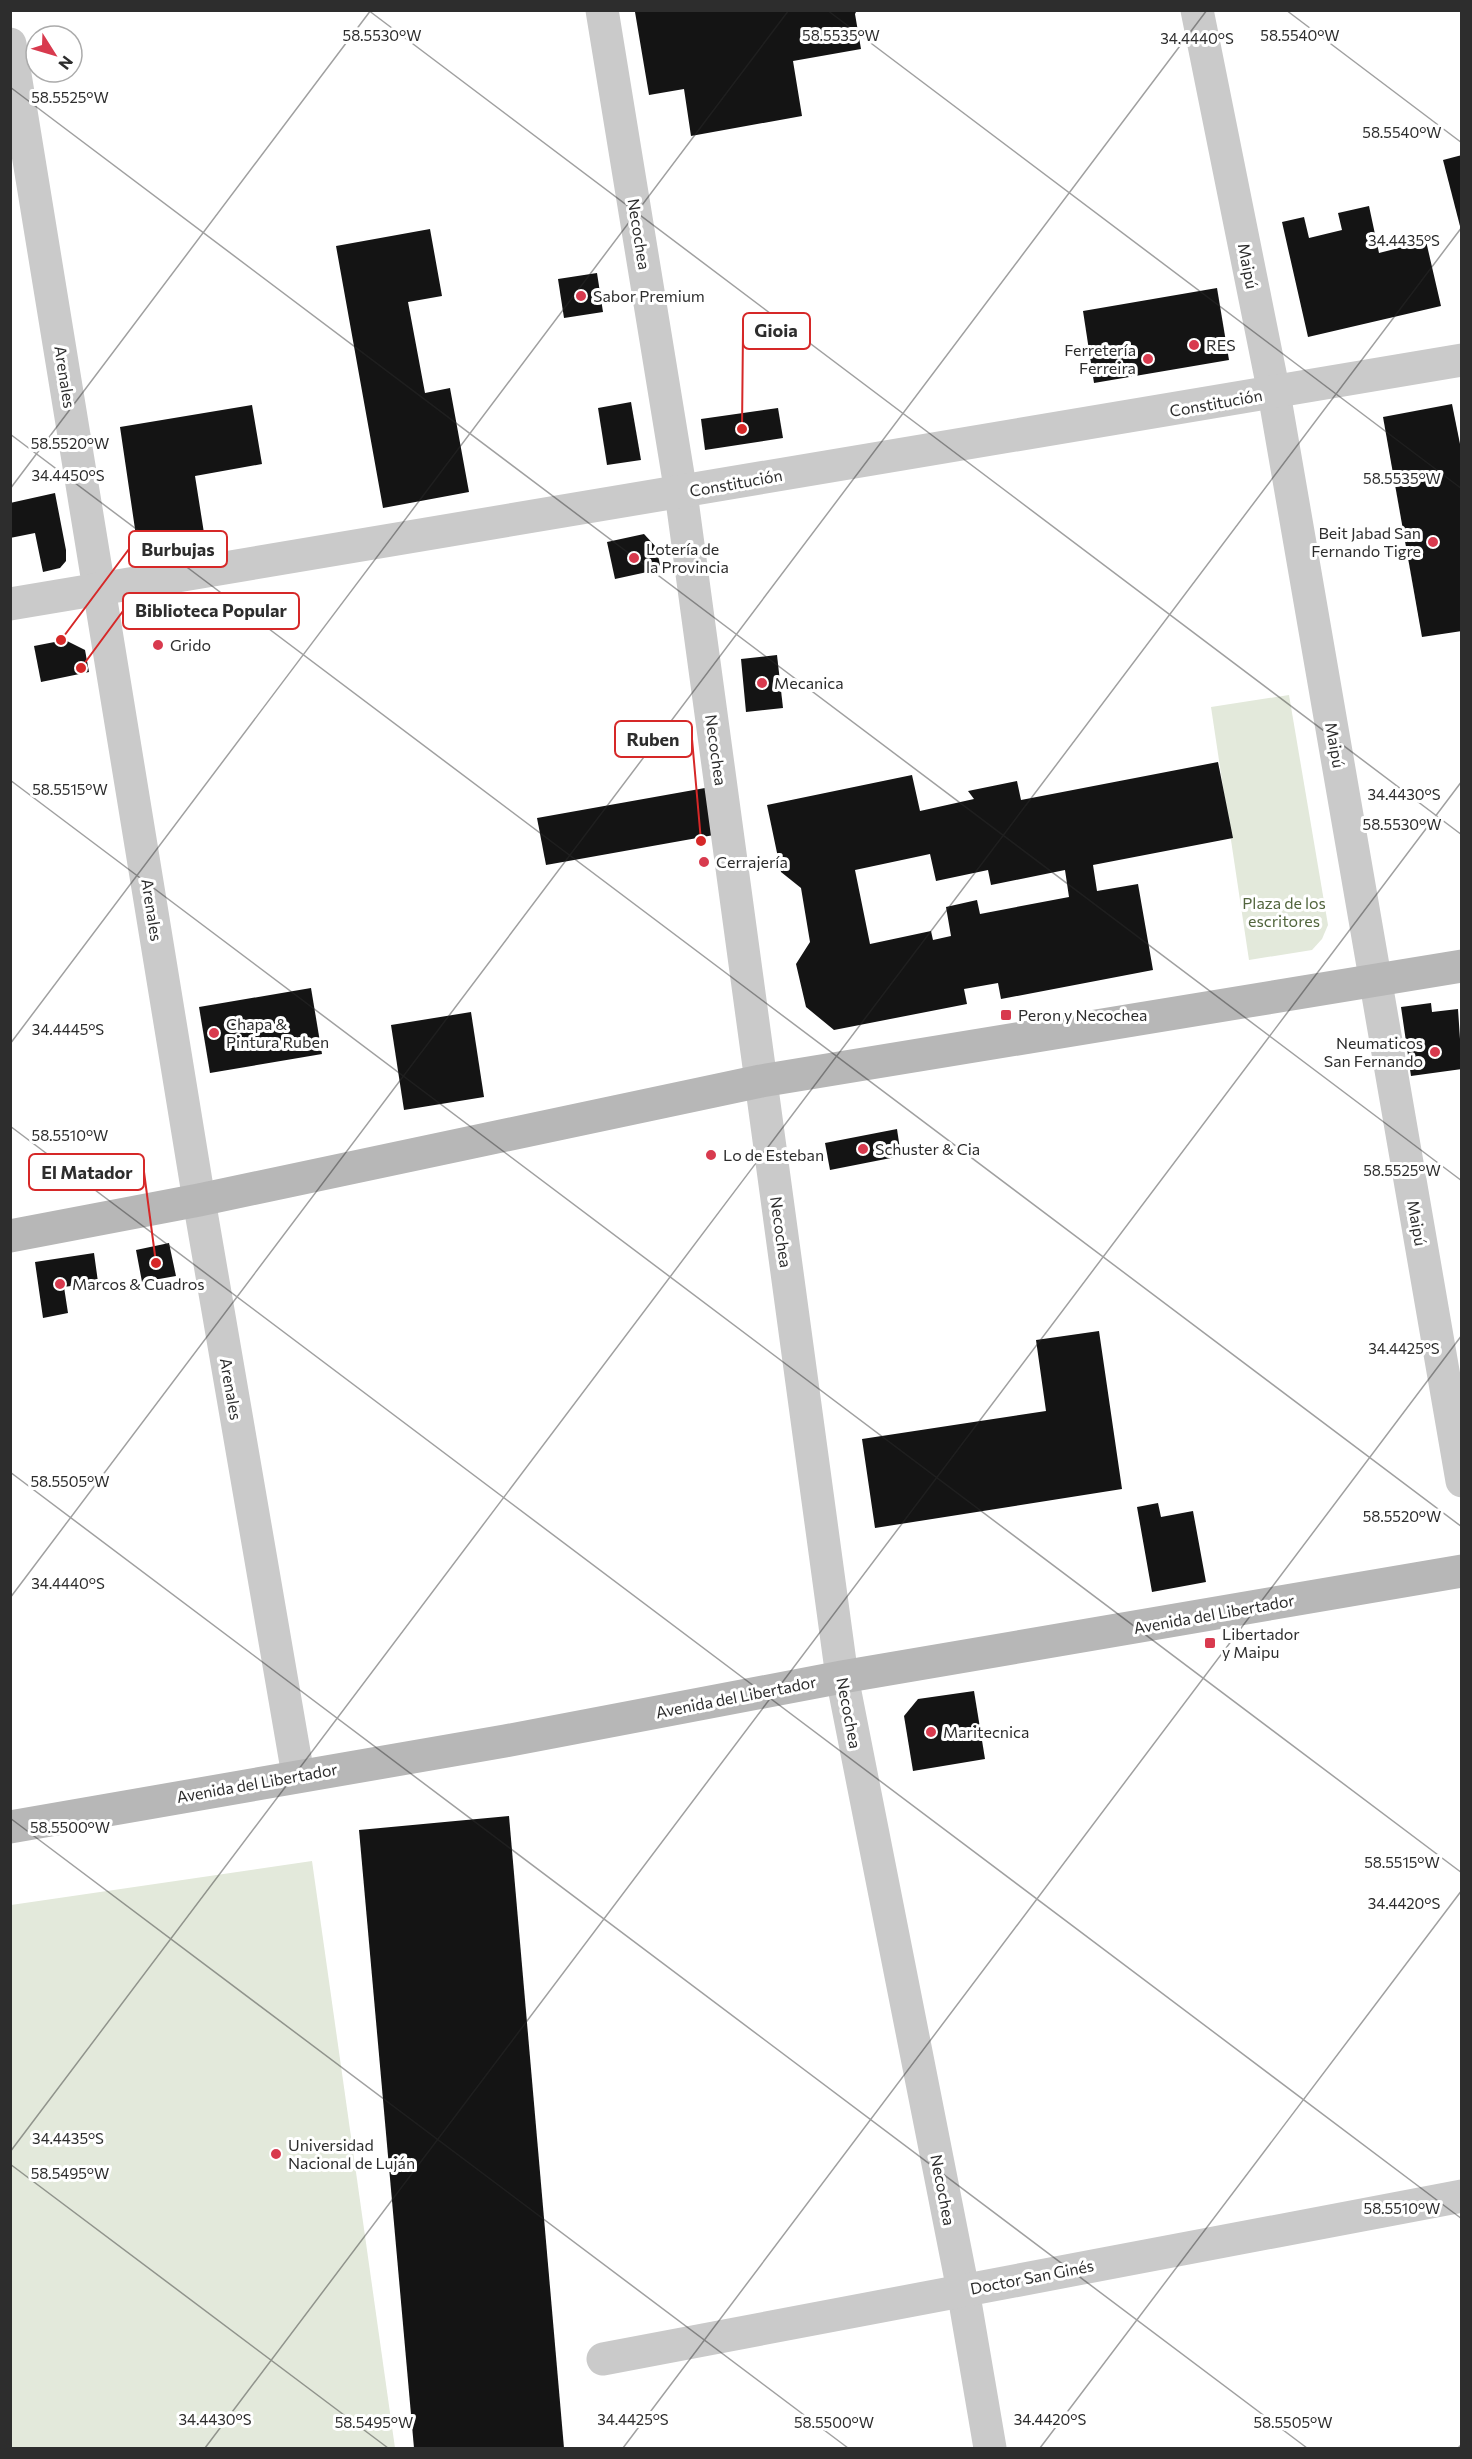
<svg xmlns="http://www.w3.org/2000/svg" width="1472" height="2459" viewBox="0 0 1472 2459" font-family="Commissioner,sans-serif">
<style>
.green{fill:#e3e9db}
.building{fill:#141414;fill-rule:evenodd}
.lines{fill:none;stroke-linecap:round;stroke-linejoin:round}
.street{stroke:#cacaca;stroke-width:33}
.secondary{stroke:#b7b7b7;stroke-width:33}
.ticks{fill:none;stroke:#2d2d2d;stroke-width:1.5;stroke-opacity:0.45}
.poi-dot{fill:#d83a4e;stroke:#fff;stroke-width:2}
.labels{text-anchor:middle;stroke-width:6;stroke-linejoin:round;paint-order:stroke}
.street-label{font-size:16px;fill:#2d2d2d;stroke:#fff}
.poi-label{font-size:16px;fill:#2d2d2d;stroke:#fff;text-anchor:start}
.park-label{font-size:16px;fill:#52653d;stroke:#fff}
.ticks-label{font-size:15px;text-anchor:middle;fill:#2d2d2d;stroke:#fff;stroke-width:6;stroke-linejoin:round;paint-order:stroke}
.leader{fill:none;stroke:#d62828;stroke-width:2}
.callout-dot{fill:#d62828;stroke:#fff;stroke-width:2}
.callout{fill:#fff;stroke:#d62828;stroke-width:2}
.callout-label{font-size:18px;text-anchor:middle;font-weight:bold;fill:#2d2d2d}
</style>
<rect width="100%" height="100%" fill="#fff"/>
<g class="green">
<polygon points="1289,695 1328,925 1322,939 1312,950 1249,960 1211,707"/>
<polygon points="312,1861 395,2448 11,2448 11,1905"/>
</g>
<g class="building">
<polygon points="644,10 857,10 855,14 861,49 793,61 802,116 691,136 684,89 649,95 635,12"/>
<polygon points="1462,155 1462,230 1461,230 1443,160"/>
<polygon points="1369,206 1379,253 1426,241 1441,306 1308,337 1282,222 1304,217 1309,238 1342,230 1338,213"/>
<polygon points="430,229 442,296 408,302 425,393 450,388 469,492 383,508 336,246"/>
<polygon points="597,273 603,312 564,318 558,279"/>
<polygon points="1217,288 1229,360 1094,383 1083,311"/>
<polygon points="631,402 641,460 607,465 598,408"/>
<polygon points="1452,404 1462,454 1462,631 1422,637 1383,417"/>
<polygon points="252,405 262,464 195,476 207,552 140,563 120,427"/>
<polygon points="778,408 783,438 705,450 701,419"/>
<polygon points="55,493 66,550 66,561 60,568 43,572 35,533 10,538 10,503"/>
<polygon points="644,534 656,547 661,569 615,579 607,542"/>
<polygon points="65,640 85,650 89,672 41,682 34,646"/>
<polygon points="777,655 783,708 746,712 741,659"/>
<path d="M1218,762L1233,838L1093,865L1097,891L1138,884L1153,970L1001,999L998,983L964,989L967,1004L834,1030L806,1007L796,964L810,942L801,888L781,872L767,805L912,775L920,811L974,799L968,791L1017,781L1021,800ZM930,854L936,881L988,870L991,885L1065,870L1069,897L980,914L977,900L946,907L951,936L933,940L931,931L870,944L855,870Z"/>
<polygon points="705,788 714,835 546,865 537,818"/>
<polygon points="311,988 322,1054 210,1073 199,1007"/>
<polygon points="1431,1003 1432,1012 1458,1009 1462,1069 1411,1076 1401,1007"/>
<polygon points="471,1012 484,1097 404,1110 391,1025"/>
<polygon points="897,1129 901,1156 830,1170 825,1143"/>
<polygon points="169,1243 176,1276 142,1282 136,1250"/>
<polygon points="94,1253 98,1282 64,1287 68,1313 43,1318 35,1262"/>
<polygon points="1099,1331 1122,1489 875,1528 862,1439 1046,1411 1036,1340"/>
<polygon points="1158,1503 1161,1517 1193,1511 1206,1582 1152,1592 1137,1507"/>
<polygon points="974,1691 985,1759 913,1771 904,1716 918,1699"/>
<polygon points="509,1816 564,2448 414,2448 359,1830"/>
</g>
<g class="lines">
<g class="street">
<polyline points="602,10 681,493 842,1677 963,2290 990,2448"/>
<polyline points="1197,10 1274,393 1462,1481"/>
<polyline points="10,44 199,1200 298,1775"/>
<polyline points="10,604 1462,360"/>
<polyline points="603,2359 1462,2196"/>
</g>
<g class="secondary">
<polyline points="10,1236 199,1200 761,1081 1462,966"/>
<polyline points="10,1827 505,1741 842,1677 1462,1571"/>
</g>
</g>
<path class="ticks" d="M368,10L1462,835M827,10L1462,489M1286,10L1462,143M10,87L1462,1181M10,434L1462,1527M10,489L371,10M10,780L1462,1873M10,1044L789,10M10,1126L1462,2219M10,1472L1307,2448M10,1598L1207,10M10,1818L848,2448M10,2152L1462,227M10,2164L388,2448M205,2448L1462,781M623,2448L1462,1335M1040,2448L1462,1890M1458,2448L1462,2444"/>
<g class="poi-dot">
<circle cx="581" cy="296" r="6"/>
<circle cx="1194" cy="345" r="6"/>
<circle cx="1148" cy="359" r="6"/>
<circle cx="1433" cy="542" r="6"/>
<circle cx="634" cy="558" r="6"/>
<circle cx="158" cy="645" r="6"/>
<circle cx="762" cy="683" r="6"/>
<circle cx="704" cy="862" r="6"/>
<rect x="1000" y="1009" width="12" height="12" rx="3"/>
<circle cx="214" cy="1033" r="6"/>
<circle cx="1435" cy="1052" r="6"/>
<circle cx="863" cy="1149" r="6"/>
<circle cx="711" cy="1155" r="6"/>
<circle cx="60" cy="1284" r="6"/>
<rect x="1204" y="1637" width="12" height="12" rx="3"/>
<circle cx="931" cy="1732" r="6"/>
<circle cx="276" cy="2154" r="6"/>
</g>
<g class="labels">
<g class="street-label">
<text transform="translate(639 234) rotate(81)" y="6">Necochea</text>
<text transform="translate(1248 266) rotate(79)" y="6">Maipú</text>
<text transform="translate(65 377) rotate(81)" y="6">Arenales</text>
<text transform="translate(1216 403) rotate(-10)" y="6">Constitución</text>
<text transform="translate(736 483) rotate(-10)" y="6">Constitución</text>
<text transform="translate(1335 745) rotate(80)" y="6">Maipú</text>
<text transform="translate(716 750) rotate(82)" y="6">Necochea</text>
<text transform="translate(152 910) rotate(81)" y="6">Arenales</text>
<text transform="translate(1417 1223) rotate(80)" y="6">Maipú</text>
<text transform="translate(781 1232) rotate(82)" y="6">Necochea</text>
<text transform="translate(231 1389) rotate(80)" y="6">Arenales</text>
<text transform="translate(1214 1614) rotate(-10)" y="6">Avenida del Libertador</text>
<text transform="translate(736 1697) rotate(-11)" y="6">Avenida del Libertador</text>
<text transform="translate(849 1713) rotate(79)" y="6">Necochea</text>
<text transform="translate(257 1783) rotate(-10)" y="6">Avenida del Libertador</text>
<text transform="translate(943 2190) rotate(79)" y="6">Necochea</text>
<text transform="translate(1032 2277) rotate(-11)" y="6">Doctor San Ginés</text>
</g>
<g class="poi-label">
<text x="593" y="302">Sabor Premium</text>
<text x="1206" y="351">RES</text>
<text x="1136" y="356" text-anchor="end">Ferretería<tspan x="1136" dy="18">Ferreira</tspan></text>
<text x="1421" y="539" text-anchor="end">Beit Jabad San<tspan x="1421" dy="18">Fernando Tigre</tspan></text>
<text x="646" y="555">Lotería de<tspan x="646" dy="18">la Provincia</tspan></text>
<text x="170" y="651">Grido</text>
<text x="774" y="689">Mecanica</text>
<text x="716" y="868">Cerrajería</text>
<text x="1018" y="1021">Peron y Necochea</text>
<text x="226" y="1030">Chapa &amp;<tspan x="226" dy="18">Pintura Ruben</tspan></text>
<text x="1423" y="1049" text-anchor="end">Neumaticos<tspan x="1423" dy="18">San Fernando</tspan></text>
<text x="875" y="1155">Schuster &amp; Cia</text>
<text x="723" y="1161">Lo de Esteban</text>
<text x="72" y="1290">Marcos &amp; Cuadros</text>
<text x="1222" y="1640">Libertador<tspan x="1222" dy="18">y Maipu</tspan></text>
<text x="943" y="1738">Maritecnica</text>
<text x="288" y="2151">Universidad<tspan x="288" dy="18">Nacional de Luján</tspan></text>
</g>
<g class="park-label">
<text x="1284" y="909">Plaza de los<tspan x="1284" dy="18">escritores</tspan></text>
</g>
</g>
<g class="ticks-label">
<text x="382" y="41">58.5530°W</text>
<text x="841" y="41">58.5535°W</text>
<text x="1300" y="41">58.5540°W</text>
<text x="1197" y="44">34.4440°S</text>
<text x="70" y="103">58.5525°W</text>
<text x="1402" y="138">58.5540°W</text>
<text x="1404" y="246">34.4435°S</text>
<text x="70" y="449">58.5520°W</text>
<text x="68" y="481">34.4450°S</text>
<text x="1402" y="484">58.5535°W</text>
<text x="70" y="795">58.5515°W</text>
<text x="1404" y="800">34.4430°S</text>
<text x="1402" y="830">58.5530°W</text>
<text x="68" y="1035">34.4445°S</text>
<text x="70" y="1141">58.5510°W</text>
<text x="1402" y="1176">58.5525°W</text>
<text x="1404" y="1354">34.4425°S</text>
<text x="70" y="1487">58.5505°W</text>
<text x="1402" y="1522">58.5520°W</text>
<text x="68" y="1589">34.4440°S</text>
<text x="70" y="1833">58.5500°W</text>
<text x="1402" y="1868">58.5515°W</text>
<text x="1404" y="1909">34.4420°S</text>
<text x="68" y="2144">34.4435°S</text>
<text x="70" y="2179">58.5495°W</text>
<text x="1402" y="2214">58.5510°W</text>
<text x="215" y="2425">34.4430°S</text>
<text x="633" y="2425">34.4425°S</text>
<text x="1050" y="2425">34.4420°S</text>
<text x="374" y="2428">58.5495°W</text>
<text x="834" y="2428">58.5500°W</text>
<text x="1293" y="2428">58.5505°W</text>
</g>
<path class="leader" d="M742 429L743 331M61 640L129 549M81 668L123 611M701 841L692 739M156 1263L144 1172"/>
<g class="callout-dot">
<circle cx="742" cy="429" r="6"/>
<circle cx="61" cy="640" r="6"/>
<circle cx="81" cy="668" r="6"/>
<circle cx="701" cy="841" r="6"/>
<circle cx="156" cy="1263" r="6"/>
</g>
<g class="callout">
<rect x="743" y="313" width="67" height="36" rx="6"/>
<rect x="129" y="531" width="98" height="36" rx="6"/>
<rect x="123" y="593" width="176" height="36" rx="6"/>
<rect x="615" y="721" width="77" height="36" rx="6"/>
<rect x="29" y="1154" width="115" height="36" rx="6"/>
</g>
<g class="callout-label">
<text x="776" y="337">Gioia</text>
<text x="178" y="556">Burbujas</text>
<text x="211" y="617">Biblioteca Popular</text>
<text x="653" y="746">Ruben</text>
<text x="87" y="1179">El Matador</text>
</g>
<rect width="1472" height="2459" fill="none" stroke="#2d2d2d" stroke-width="24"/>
<g transform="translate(54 54) rotate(127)"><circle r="28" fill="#ffffff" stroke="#ababab" stroke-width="1.5"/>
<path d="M0-4.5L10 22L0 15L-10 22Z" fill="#d83a4e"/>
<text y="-9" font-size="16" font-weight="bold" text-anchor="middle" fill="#2d2d2d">N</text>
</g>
</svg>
